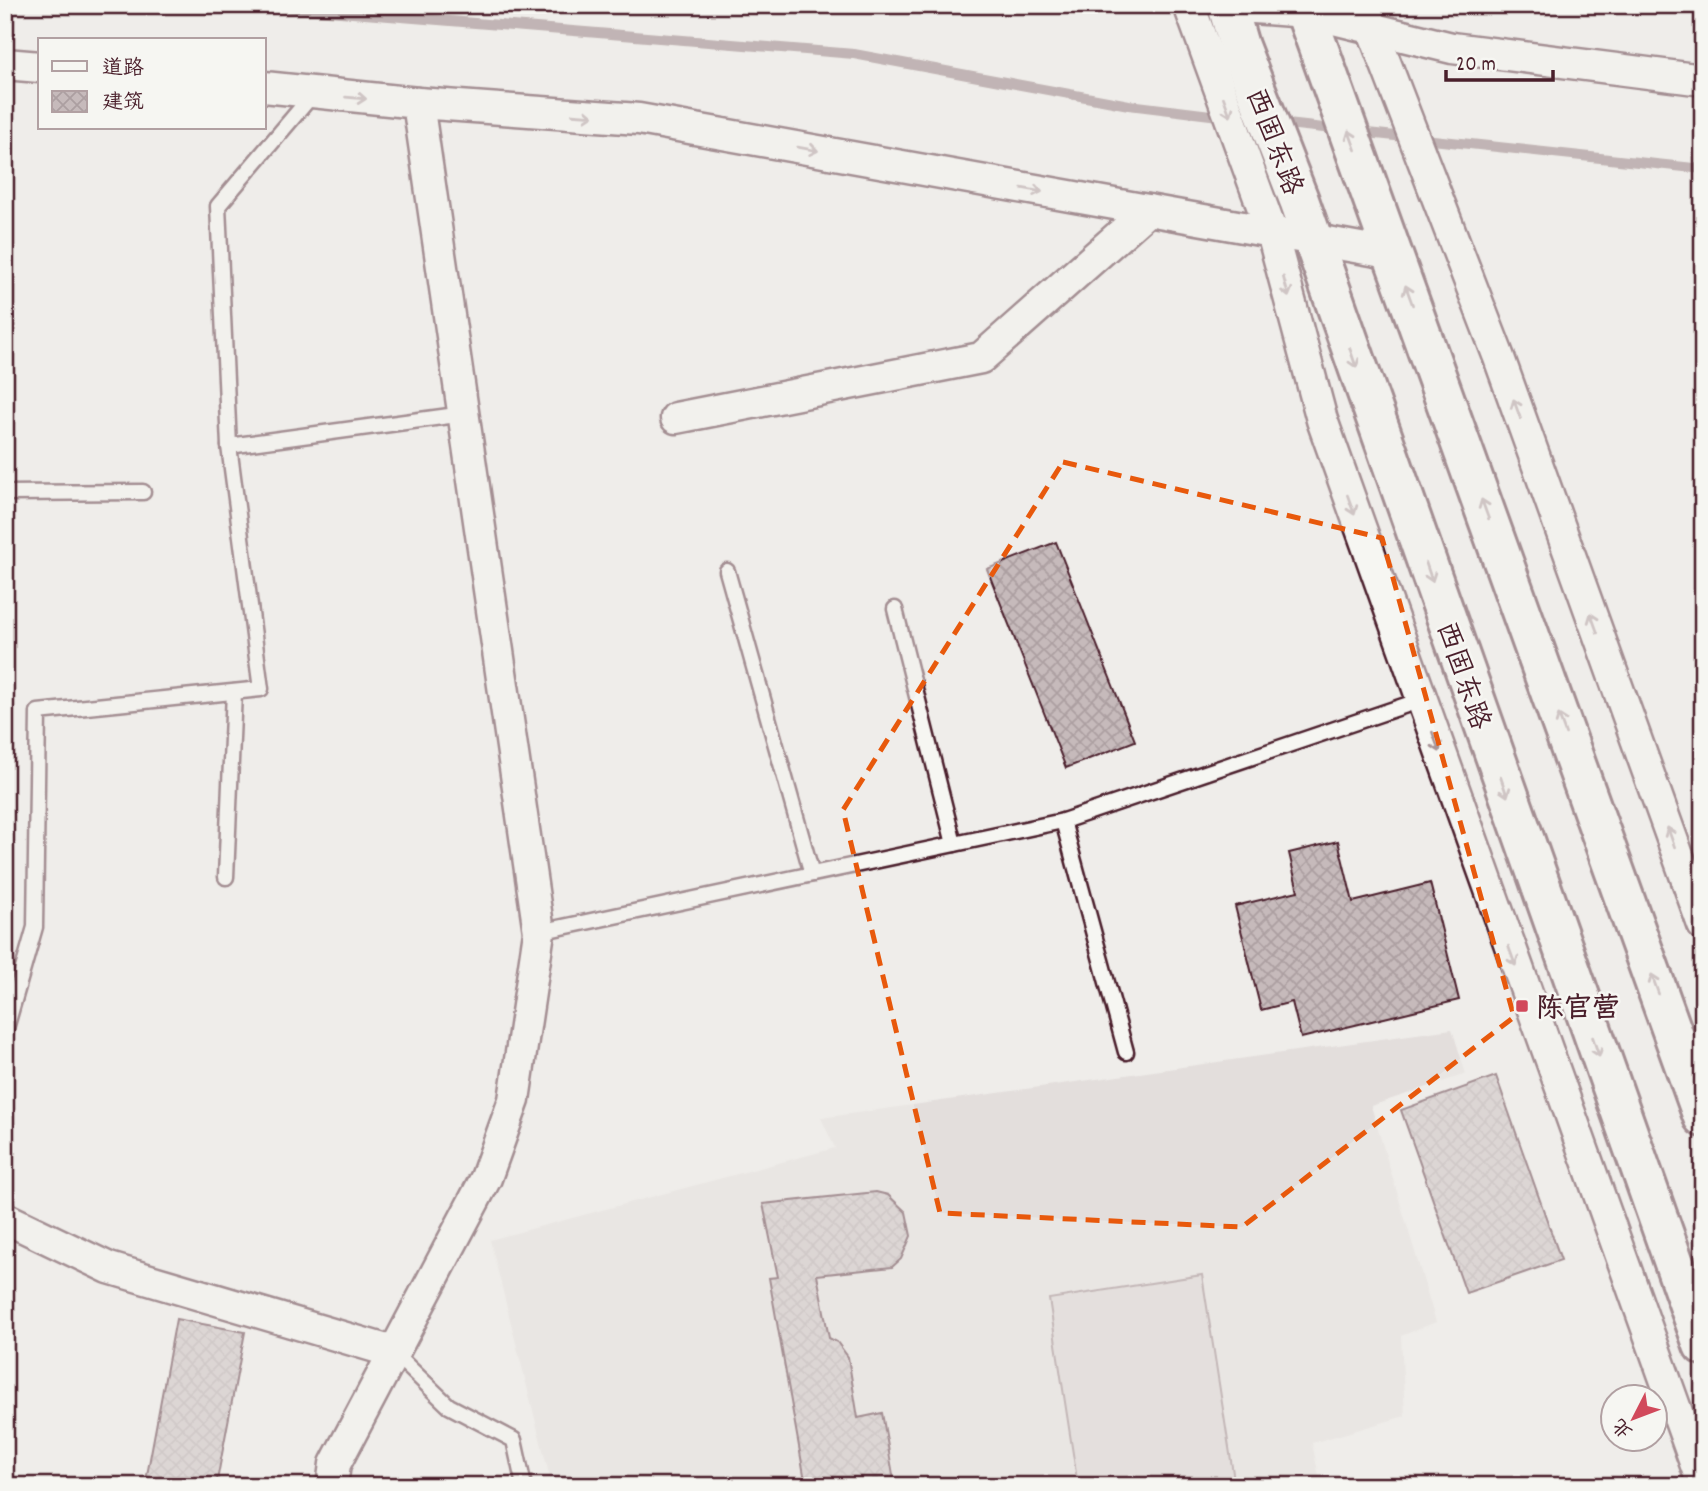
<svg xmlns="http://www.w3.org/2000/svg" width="1708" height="1491" viewBox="0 0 1708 1491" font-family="Dekko,'LXGW WenKai TC',sans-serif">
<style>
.built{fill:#e3dedc}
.pitch{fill:#d7cfce;stroke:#90777c;stroke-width:2}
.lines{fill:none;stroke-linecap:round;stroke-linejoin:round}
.stream{stroke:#8a6f74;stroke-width:10}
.building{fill:url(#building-cross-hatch);stroke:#4a1f2b;stroke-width:2}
.service-casing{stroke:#4a1f2b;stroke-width:19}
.minor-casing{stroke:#4a1f2b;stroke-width:35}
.primary-casing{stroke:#4a1f2b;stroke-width:44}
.service{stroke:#f6f6f2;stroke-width:14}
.minor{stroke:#f6f6f2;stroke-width:30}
.primary{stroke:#f6f6f2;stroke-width:38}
.oneway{stroke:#a99598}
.marked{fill:none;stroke:#e8590c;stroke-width:5;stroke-dasharray:14 9;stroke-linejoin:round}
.poi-dot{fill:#d1495b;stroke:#f6f6f2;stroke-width:2.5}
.labels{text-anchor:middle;stroke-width:5;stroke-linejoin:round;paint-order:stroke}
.street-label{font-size:28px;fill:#4a1f2b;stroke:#f6f6f2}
.poi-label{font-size:28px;font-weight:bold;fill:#4a1f2b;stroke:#f6f6f2;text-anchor:start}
</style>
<defs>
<pattern id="building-cross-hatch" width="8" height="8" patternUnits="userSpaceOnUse" patternTransform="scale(1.75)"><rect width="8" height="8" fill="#c6babb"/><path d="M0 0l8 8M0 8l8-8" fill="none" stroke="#ac9fa1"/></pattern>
</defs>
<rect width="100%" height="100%" fill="#efedea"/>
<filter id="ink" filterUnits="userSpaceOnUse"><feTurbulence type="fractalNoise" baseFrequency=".0143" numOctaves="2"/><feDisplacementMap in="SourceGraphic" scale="14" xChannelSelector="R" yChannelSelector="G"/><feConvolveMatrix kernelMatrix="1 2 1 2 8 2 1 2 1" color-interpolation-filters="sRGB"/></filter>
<g filter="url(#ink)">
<polygon class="built" points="1452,1029 1466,1074 1371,1106 1436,1322 1401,1336 1405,1416 1312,1443 1321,1486 552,1486 490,1240 835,1148 821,1118"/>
<polygon class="pitch" points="1202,1275 1235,1486 1078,1486 1049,1299"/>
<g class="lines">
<g class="stream">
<polyline points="254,5 854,54 1129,105 1227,117"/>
<polyline points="1278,123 1342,130"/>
<polyline points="1358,132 1703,169"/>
</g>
</g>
<g class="building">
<polygon points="1056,542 1135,741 1066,768 987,569"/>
<polygon points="1338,841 1353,902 1430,883 1459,1000 1301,1038 1292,1002 1261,1010 1235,906 1298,891 1289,853"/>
<polygon points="1496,1076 1561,1260 1466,1293 1401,1110"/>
<polygon points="876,1192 888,1195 906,1212 911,1236 901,1259 892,1267 817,1275 829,1338 837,1342 848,1357 858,1418 882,1413 895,1486 806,1486 769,1278 778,1277 763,1204"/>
<polygon points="176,1319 245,1332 216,1486 145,1486"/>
</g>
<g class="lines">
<defs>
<g id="service">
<polyline points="313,94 218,206 229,446 464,414"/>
<polyline points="5,493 143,492"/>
<polyline points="727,571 812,874"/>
<polyline points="895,609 954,844"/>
<polyline points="1063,821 1126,1052"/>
<polyline points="226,877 234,692"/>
<polyline points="539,932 1063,821 1421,700"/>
<polyline points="5,1032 35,927 38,712 261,689 229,446"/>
<polyline points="393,1352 449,1406 514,1440 524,1486"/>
</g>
<g id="minor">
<polyline points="1189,5 1272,233 1322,420 1703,1485"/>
<polyline points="1363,5 1498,355 1703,925"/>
<polyline points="1227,6 1305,12 1452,48 1703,80"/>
<polyline points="5,64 40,67"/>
<polyline points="264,87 418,103 639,119 1394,254"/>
<polyline points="676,418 981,358 1148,210"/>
<polyline points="5,1218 109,1268 393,1352"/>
<polyline points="332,1486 335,1464 486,1178 514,1100 539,932 418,103"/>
</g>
<g id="primary">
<polyline points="1227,5 1239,46 1299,200 1703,1345"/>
<polyline points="1303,5 1703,1117"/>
</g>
</defs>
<use href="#service" class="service-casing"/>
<use href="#minor" class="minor-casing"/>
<use href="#primary" class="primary-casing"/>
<use href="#service" class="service"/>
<use href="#minor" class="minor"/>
<use href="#primary" class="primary"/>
</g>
<defs><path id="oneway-shaft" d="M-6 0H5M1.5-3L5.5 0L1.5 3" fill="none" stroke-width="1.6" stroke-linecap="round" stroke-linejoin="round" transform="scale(1.75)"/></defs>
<g class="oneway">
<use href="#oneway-shaft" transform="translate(356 98) rotate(5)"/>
<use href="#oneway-shaft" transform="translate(1227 107) rotate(70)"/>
<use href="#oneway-shaft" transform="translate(583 115) rotate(4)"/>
<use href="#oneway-shaft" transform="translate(1352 140) rotate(-110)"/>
<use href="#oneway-shaft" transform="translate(808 149) rotate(10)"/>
<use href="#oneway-shaft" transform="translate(1032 190) rotate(10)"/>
<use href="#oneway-shaft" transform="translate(1286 287) rotate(75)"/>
<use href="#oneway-shaft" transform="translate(1409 295) rotate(-110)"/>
<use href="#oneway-shaft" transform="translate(1353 358) rotate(71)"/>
<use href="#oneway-shaft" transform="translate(1517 409) rotate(-110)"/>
<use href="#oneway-shaft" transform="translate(1351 505) rotate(70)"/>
<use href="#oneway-shaft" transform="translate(1485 509) rotate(-110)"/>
<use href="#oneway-shaft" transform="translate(1429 572) rotate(71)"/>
<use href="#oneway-shaft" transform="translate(1594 623) rotate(-110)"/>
<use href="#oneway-shaft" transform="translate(1562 724) rotate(-110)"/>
<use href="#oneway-shaft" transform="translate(1436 742) rotate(70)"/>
<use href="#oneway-shaft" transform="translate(1504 787) rotate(71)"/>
<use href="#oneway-shaft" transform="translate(1671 837) rotate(-110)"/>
<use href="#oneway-shaft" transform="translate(1512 956) rotate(70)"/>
<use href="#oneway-shaft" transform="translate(1655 984) rotate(-110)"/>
<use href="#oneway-shaft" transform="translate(1596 1047) rotate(71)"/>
</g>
</g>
<path d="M0 0H1708V1491H0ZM1063,462L1382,538L1514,1017L1242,1227L940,1213L843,810Z" fill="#efedea" fill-opacity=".55" fill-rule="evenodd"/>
<path class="marked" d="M1063,462L1382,538L1514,1017L1242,1227L940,1213L843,810Z"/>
<rect class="poi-dot" x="1515" y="999" width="14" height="14" rx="3.5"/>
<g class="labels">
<g class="street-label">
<text transform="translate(1276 141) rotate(69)" y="10">西固东路</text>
<text transform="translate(1465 675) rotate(71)" y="10">西固东路</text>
</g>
<g class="poi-label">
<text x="1536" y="1016">陈官营</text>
</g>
</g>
<rect width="1708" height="1491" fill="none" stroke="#f6f6f2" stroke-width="28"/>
<rect x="14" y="14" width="1680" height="1463" fill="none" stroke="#4a1f2b" stroke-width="2.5" filter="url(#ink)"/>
<rect x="38" y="38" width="228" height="91" fill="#f6f6f2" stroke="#b1a0a2" stroke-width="2"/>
<rect x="52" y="61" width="35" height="10" fill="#f6f6f2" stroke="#b1a0a2" stroke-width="2"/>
<text x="102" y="74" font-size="21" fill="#4a1f2b">道路</text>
<rect x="52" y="91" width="35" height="21" fill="url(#building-cross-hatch)" stroke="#b1a0a2" stroke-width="2"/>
<text x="102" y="108" font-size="21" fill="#4a1f2b">建筑</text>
<g transform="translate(1634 1418) rotate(228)"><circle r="33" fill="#f6f6f2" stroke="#b1a0a2" stroke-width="2"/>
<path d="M0-5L12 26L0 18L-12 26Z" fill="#d1495b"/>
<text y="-10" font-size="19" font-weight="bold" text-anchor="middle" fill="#4a1f2b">北</text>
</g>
<path d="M1446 70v10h107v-10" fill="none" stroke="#4a1f2b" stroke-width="3.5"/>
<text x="1456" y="70" font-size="21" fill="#4a1f2b" stroke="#f6f6f2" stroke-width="5" paint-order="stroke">20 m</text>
</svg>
